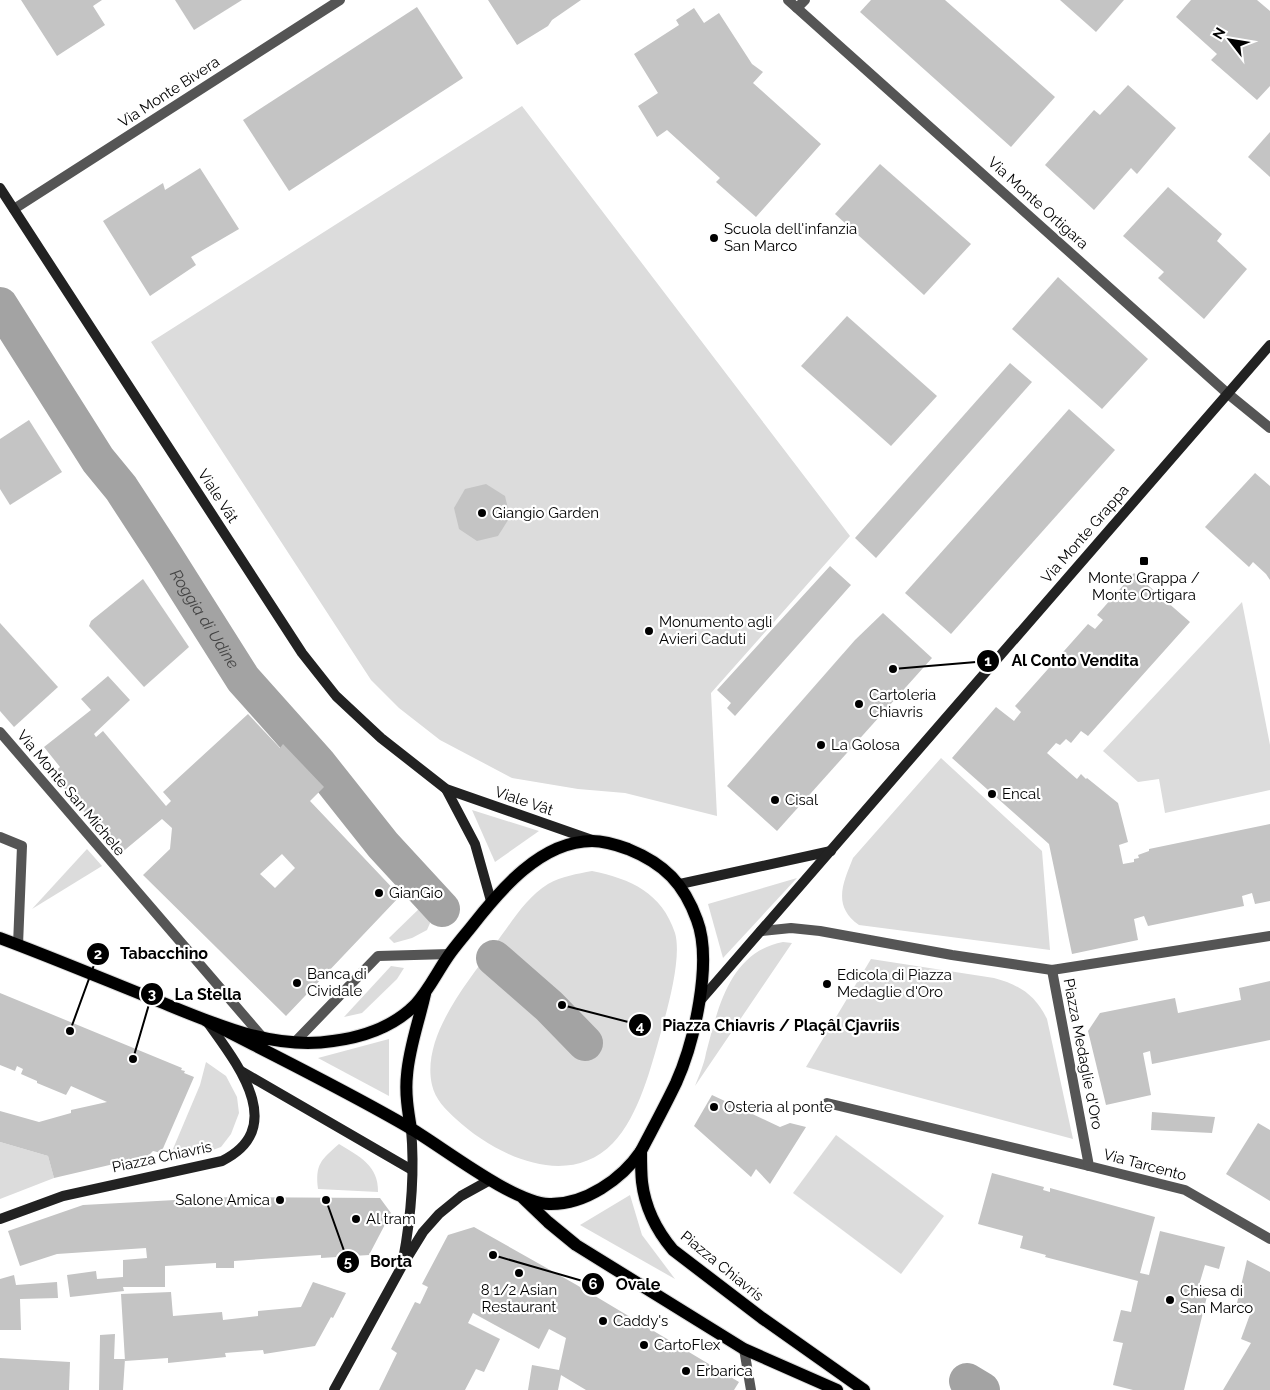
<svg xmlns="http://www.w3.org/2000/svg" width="1270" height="1390" viewBox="0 0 1270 1390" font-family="Raleway,sans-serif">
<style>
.green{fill:#dcdcdc}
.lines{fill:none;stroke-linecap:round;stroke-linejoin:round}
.canal{stroke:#a3a3a3;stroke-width:36}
.building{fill:#c4c4c4;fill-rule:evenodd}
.primary-casing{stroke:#dbdbdb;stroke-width:14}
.lane{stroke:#555;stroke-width:10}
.street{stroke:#555;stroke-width:10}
.secondary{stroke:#222;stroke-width:10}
.primary{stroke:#000;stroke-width:12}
.poi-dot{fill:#000;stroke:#fff;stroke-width:2}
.labels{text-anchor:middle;stroke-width:4.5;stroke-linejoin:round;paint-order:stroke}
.street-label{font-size:15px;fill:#000;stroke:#fff}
.poi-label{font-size:15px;fill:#000;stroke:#fff;text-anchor:start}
.water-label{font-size:16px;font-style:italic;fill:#444;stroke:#fff}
.leader{fill:none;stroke:#000;stroke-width:2}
.callout-dot{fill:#000;stroke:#fff;stroke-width:2}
.mark-label{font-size:15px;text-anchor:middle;font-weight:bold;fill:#fff}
.callout-label{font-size:16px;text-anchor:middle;font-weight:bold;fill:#000;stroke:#fff;stroke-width:4.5;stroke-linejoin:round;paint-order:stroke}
</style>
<rect width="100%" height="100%" fill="#fff"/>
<g class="green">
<polygon points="522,106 850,536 711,693 717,816 625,793 578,789 512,778 440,740 399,708 371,680 151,342"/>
<polygon points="1242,602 1270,745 1270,790 1165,813 1159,779 1138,782 1103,751"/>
<path d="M941,758L1042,851L1050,950L859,925C832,906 843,883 853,858Z"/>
<polygon points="472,810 539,831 495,862"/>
<polygon points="87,849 102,866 32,909"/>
<path d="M592,871C631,879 662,893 675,933C682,957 668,1007 661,1032C651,1067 639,1116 613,1143C568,1190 496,1156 456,1119C446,1110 435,1099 432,1085C421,1037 467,983 493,947C510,925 525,898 548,884C562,876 577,874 592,871Z"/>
<polygon points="797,878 723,958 708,904"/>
<polygon points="424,904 434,914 427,930 412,938 394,943 389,938"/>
<path d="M783,942L792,943L695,1086C699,1075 704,1065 706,1053C718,1009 729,952 783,942Z"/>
<path d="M871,959L994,978C1020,985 1035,995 1047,1019L1073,1139L806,1067Z"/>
<polygon points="391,966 404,968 397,979 362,1013 344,1017"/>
<polygon points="389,1039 389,1096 318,1058"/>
<polygon points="206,1062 226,1076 237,1097 239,1113 231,1134 221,1147 196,1156 170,1156 200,1085"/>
<polygon points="836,1135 944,1216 901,1274 793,1193"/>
<polygon points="0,1142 48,1156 54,1178 0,1199"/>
<path d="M339,1144C359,1156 379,1166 378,1192L318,1189C315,1164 321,1160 339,1144Z"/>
<polygon points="630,1195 642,1235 675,1279 580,1225"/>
</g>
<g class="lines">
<g class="canal">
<path id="s1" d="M0,305L98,460L121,488L164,554L243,679L318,763L383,845L442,909"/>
<polyline points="494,958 549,1006 585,1043"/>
<polyline points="967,1381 982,1390"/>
</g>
</g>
<g class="building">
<polygon points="21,0 102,0 93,6 105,25 57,56"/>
<polygon points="175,0 242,0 194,30"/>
<polygon points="488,0 581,0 552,20 548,26 517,45"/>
<polygon points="871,0 945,0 1055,97 1011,147 860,12"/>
<polygon points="1060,0 1124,0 1096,32"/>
<polygon points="1191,0 1257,0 1270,11 1270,86 1257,100 1211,60 1217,54 1176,17"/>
<polygon points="417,7 463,78 289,191 243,120"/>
<polygon points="694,8 704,23 719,13 752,64 763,72 753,83 821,144 756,217 716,182 720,178 667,130 657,137 638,106 658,93 634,54 679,25 676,20"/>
<polygon points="1128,85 1176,128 1137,174 1131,168 1094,210 1045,165 1094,110 1100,115"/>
<polygon points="1270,132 1270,177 1248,157"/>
<polygon points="880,164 971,244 924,295 835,214"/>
<polygon points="200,168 239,229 191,257 196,265 150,296 103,221 163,183 165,190"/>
<polygon points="1168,187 1222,234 1217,241 1247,269 1204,319 1158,278 1164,272 1123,236"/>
<polygon points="1058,277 1148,359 1102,409 1012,329"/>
<polygon points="847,316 937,396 891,446 801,366"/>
<polygon points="1010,363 1032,382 876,558 855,538"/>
<polygon points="1069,409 1115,450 951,634 905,593"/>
<polygon points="29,420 62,472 10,505 0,489 0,439"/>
<polygon points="1255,473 1270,486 1270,580 1266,574 1253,562 1249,567 1205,527"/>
<polygon points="486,484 505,496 510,517 498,536 477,541 459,529 454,508 465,489"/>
<polygon points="830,566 851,585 735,716 727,708 731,703 717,690"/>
<polygon points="1134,573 1190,622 1088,736 1081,731 1071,743 1066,739 1060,745 1056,743 1047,753 1077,779 1081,774 1086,779 1087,778 1118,803 1128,842 1119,845 1123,864 1134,862 1134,859 1139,858 1138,855 1149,851 1149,849 1270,824 1270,901 1255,904 1252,893 1242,896 1244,906 1148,926 1144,916 1134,919 1138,940 1072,954 1049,844 952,758 996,707 1014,721 1021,712 1015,706 1088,624 1095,629 1103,620 1097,615"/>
<polygon points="143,579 189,647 144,687 89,626 91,621"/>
<polygon points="883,613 932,658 777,831 727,786 855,640"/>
<polygon points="0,623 58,687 14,727 0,711"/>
<path d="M108,676L130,700L94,734L96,737L103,731L166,806L171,801L163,792L248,714L280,748L283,744L324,787L310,801L400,896L286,1016L143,875L170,849L172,828L162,819L120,854L52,774L60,767L44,747L91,710L81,699ZM282,854L295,868L275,888L260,874Z"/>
<polygon points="1270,981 1270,1040 1152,1064 1150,1051 1143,1053 1151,1095 1106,1105 1088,1031 1100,1013 1175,998 1178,1013 1241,1000 1239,988"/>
<polygon points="0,993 182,1068 181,1070 185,1071 184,1073 194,1077 161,1153 153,1151 148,1156 54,1178 48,1156 0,1142 0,1111 39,1122 71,1113 71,1110 107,1102 71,1086 66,1095 37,1083 37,1081 21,1074 23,1069 17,1066 15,1071 0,1065"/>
<polygon points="712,1095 780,1127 790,1123 806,1127 770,1184 756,1169 751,1177 694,1126"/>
<polygon points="1152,1112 1215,1117 1212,1133 1151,1130"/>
<polygon points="1258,1123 1270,1130 1270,1201 1226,1174"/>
<polygon points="992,1173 1044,1187 1043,1190 1050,1192 1050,1188 1155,1217 1140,1273 1149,1275 1160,1231 1225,1247 1219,1269 1205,1265 1199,1285 1209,1288 1184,1390 1133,1390 1113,1385 1123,1343 1113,1341 1121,1310 1131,1312 1138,1281 1045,1257 1046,1255 1020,1248 1023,1236 978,1224"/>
<polygon points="231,1197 380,1198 391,1213 369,1255 321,1258 321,1255 234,1261 234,1268 216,1268 216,1263 165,1266 165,1287 123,1287 124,1291 70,1297 67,1275 96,1271 97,1279 123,1277 123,1260 147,1258 146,1248 57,1254 20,1266 8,1231 83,1205"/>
<polygon points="474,1227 575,1284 739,1382 734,1390 586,1390 561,1375 558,1390 528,1390 532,1365 559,1370 566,1338 549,1329 539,1349 473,1313 468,1323 500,1339 484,1372 476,1369 465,1390 379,1390 397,1353 391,1349 415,1302 420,1304 428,1287 422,1284 448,1235"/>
<polygon points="1247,1260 1270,1272 1270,1390 1223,1390 1251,1343 1241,1339 1252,1309 1237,1303"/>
<polygon points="14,1275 16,1285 57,1282 58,1298 20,1299 21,1330 0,1330 0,1279"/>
<polygon points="313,1282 346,1293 333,1318 331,1317 315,1346 264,1354 263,1350 225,1353 226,1357 168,1363 168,1358 125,1361 121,1294 171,1292 173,1316 222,1312 223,1320 258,1316 258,1311 301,1307"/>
<polygon points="115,1334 114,1359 125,1359 123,1390 99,1390 100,1335"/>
<polygon points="0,1358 70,1362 69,1390 0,1390"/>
</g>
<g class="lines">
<defs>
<g id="primary">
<path d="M0,938C51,957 101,978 151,998C208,1021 270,1051 333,1041C364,1037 393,1027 415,1005C429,990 437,972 449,955C456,945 464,936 472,926C500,890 541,841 592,841C604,841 617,845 628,849C665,864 684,884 697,920C713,962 694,1043 676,1083C665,1106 653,1128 641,1151C622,1179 585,1205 549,1204C512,1202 444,1148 410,1128C343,1089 273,1055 205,1020"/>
<path d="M411,1129C408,1111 405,1093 407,1075C409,1048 419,1021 425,994"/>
<path d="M641,1151C641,1161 641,1172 642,1182C645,1207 657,1231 673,1250L762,1318L864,1390"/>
<polyline points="524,1199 548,1222 576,1245 744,1349 837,1390"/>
</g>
</defs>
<use href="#primary" class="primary-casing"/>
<g class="lane">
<polyline points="0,837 22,846 18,945"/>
<polyline points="294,1043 378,956 450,954"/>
<polyline points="827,1103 1089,1166"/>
</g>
<g class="street">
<polyline points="788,0 1227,393 1270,428"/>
<polyline points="797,8 805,0"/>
<polyline points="14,209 340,0"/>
<polyline points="0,732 264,1039"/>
<polyline points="761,931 791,928 820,931 952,955 1052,970 1270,936"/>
<polyline points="1052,970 1089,1166 1185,1190 1270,1239"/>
<polyline points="744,1349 751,1390"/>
</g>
<g class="secondary">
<polyline points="0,188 302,653 336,696 381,738 446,789 592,840"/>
<polyline points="446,789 475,844 491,901"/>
<polyline points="680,884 831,851"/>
<polyline points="699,1002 1270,345"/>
<polyline points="241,1071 412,1170"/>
<path d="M0,1219L63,1196L222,1161C290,1127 235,1061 206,1020"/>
<path d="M403,1260C411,1217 415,1173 411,1129"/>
<polyline points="334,1390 402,1266 423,1232 439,1214 461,1196 490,1180"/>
</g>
<use href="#primary" class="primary"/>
</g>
<g class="poi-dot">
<circle cx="714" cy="238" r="5"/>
<circle cx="482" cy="513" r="5"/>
<rect x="1139" y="556" width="10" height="10" rx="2.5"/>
<circle cx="649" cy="631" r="5"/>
<circle cx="859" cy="704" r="5"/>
<circle cx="821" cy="745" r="5"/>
<circle cx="992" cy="794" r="5"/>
<circle cx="775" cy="800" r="5"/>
<circle cx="379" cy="893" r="5"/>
<circle cx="297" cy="983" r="5"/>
<circle cx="827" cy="984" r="5"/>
<circle cx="714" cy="1107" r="5"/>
<circle cx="280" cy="1200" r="5"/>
<circle cx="356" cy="1219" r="5"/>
<circle cx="519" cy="1273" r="5"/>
<circle cx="1170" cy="1300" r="5"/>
<circle cx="603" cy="1321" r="5"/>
<circle cx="644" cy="1345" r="5"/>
<circle cx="686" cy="1371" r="5"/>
</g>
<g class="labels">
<g class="street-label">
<text transform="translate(169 92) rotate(-33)" y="5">Via Monte Bivera</text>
<text transform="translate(1038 203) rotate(42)" y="5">Via Monte Ortigara</text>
<text transform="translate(218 496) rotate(57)" y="5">Viale Vât</text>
<text transform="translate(1085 534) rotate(-49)" y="5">Via Monte Grappa</text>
<text transform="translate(71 793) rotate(50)" y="5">Via Monte San Michele</text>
<text transform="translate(524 801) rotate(19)" y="5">Viale Vât</text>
<text transform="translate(1083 1054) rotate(79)" y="5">Piazza Medaglie d'Oro</text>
<text transform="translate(162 1157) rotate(-12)" y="5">Piazza Chiavris</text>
<text transform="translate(1145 1165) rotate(15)" y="5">Via Tarcento</text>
<text transform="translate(722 1266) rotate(39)" y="5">Piazza Chiavris</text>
</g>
<g class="poi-label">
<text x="724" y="234">Scuola dell'infanzia<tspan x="724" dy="17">San Marco</tspan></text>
<text x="492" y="518">Giangio Garden</text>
<text x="1144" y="583" text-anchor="middle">Monte Grappa /<tspan x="1144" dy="17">Monte Ortigara</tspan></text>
<text x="659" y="627">Monumento agli<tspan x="659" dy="17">Avieri Caduti</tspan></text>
<text x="869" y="700">Cartoleria<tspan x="869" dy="17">Chiavris</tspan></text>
<text x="831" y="750">La Golosa</text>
<text x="1002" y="799">Encal</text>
<text x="785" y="805">Cisal</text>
<text x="389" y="898">GianGio</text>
<text x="307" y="979">Banca di<tspan x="307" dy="17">Cividale</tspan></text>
<text x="837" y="980">Edicola di Piazza<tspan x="837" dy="17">Medaglie d'Oro</tspan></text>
<text x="724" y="1112">Osteria al ponte</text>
<text x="270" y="1205" text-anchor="end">Salone Amica</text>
<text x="366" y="1224">Al tram</text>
<text x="519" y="1295" text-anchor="middle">8 1/2 Asian<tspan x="519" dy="17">Restaurant</tspan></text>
<text x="1180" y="1296">Chiesa di<tspan x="1180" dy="17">San Marco</tspan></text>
<text x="613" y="1326">Caddy's</text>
<text x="654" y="1350">CartoFlex</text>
<text x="696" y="1376">Erbarica</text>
</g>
<g class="water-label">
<text dy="6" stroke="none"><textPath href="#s1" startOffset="375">Roggia di Udine</textPath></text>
</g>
</g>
<path class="leader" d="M893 669L988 661M70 1031L98 954M133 1059L152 994M562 1005L640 1025M326 1200L348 1262M493 1255L593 1284"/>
<g class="callout-dot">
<circle cx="893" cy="669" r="5"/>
<circle cx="70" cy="1031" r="5"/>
<circle cx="133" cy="1059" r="5"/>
<circle cx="562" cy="1005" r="5"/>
<circle cx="326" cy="1200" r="5"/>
<circle cx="493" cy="1255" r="5"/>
<circle cx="988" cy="661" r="12"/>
<circle cx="98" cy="954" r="12"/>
<circle cx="152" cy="994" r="12"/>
<circle cx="640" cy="1025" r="12"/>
<circle cx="348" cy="1262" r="12"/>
<circle cx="593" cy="1284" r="12"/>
</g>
<g class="mark-label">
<text x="988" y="666">1</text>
<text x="98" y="959">2</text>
<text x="152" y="999">3</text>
<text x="640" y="1031">4</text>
<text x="348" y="1267">5</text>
<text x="593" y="1289">6</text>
</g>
<g class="callout-label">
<text x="1075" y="666">Al Conto Vendita</text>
<text x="164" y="959">Tabacchino</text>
<text x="208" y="1000">La Stella</text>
<text x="781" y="1031">Piazza Chiavris / Plaçâl Cjavriis</text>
<text x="391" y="1267">Borta</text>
<text x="638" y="1290">Ovale</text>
</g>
<g transform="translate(1230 40) rotate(301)" stroke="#ffffff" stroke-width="4" paint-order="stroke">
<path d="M0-4L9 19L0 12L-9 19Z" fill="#000000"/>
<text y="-8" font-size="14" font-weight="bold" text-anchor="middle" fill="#000000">N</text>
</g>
</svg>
